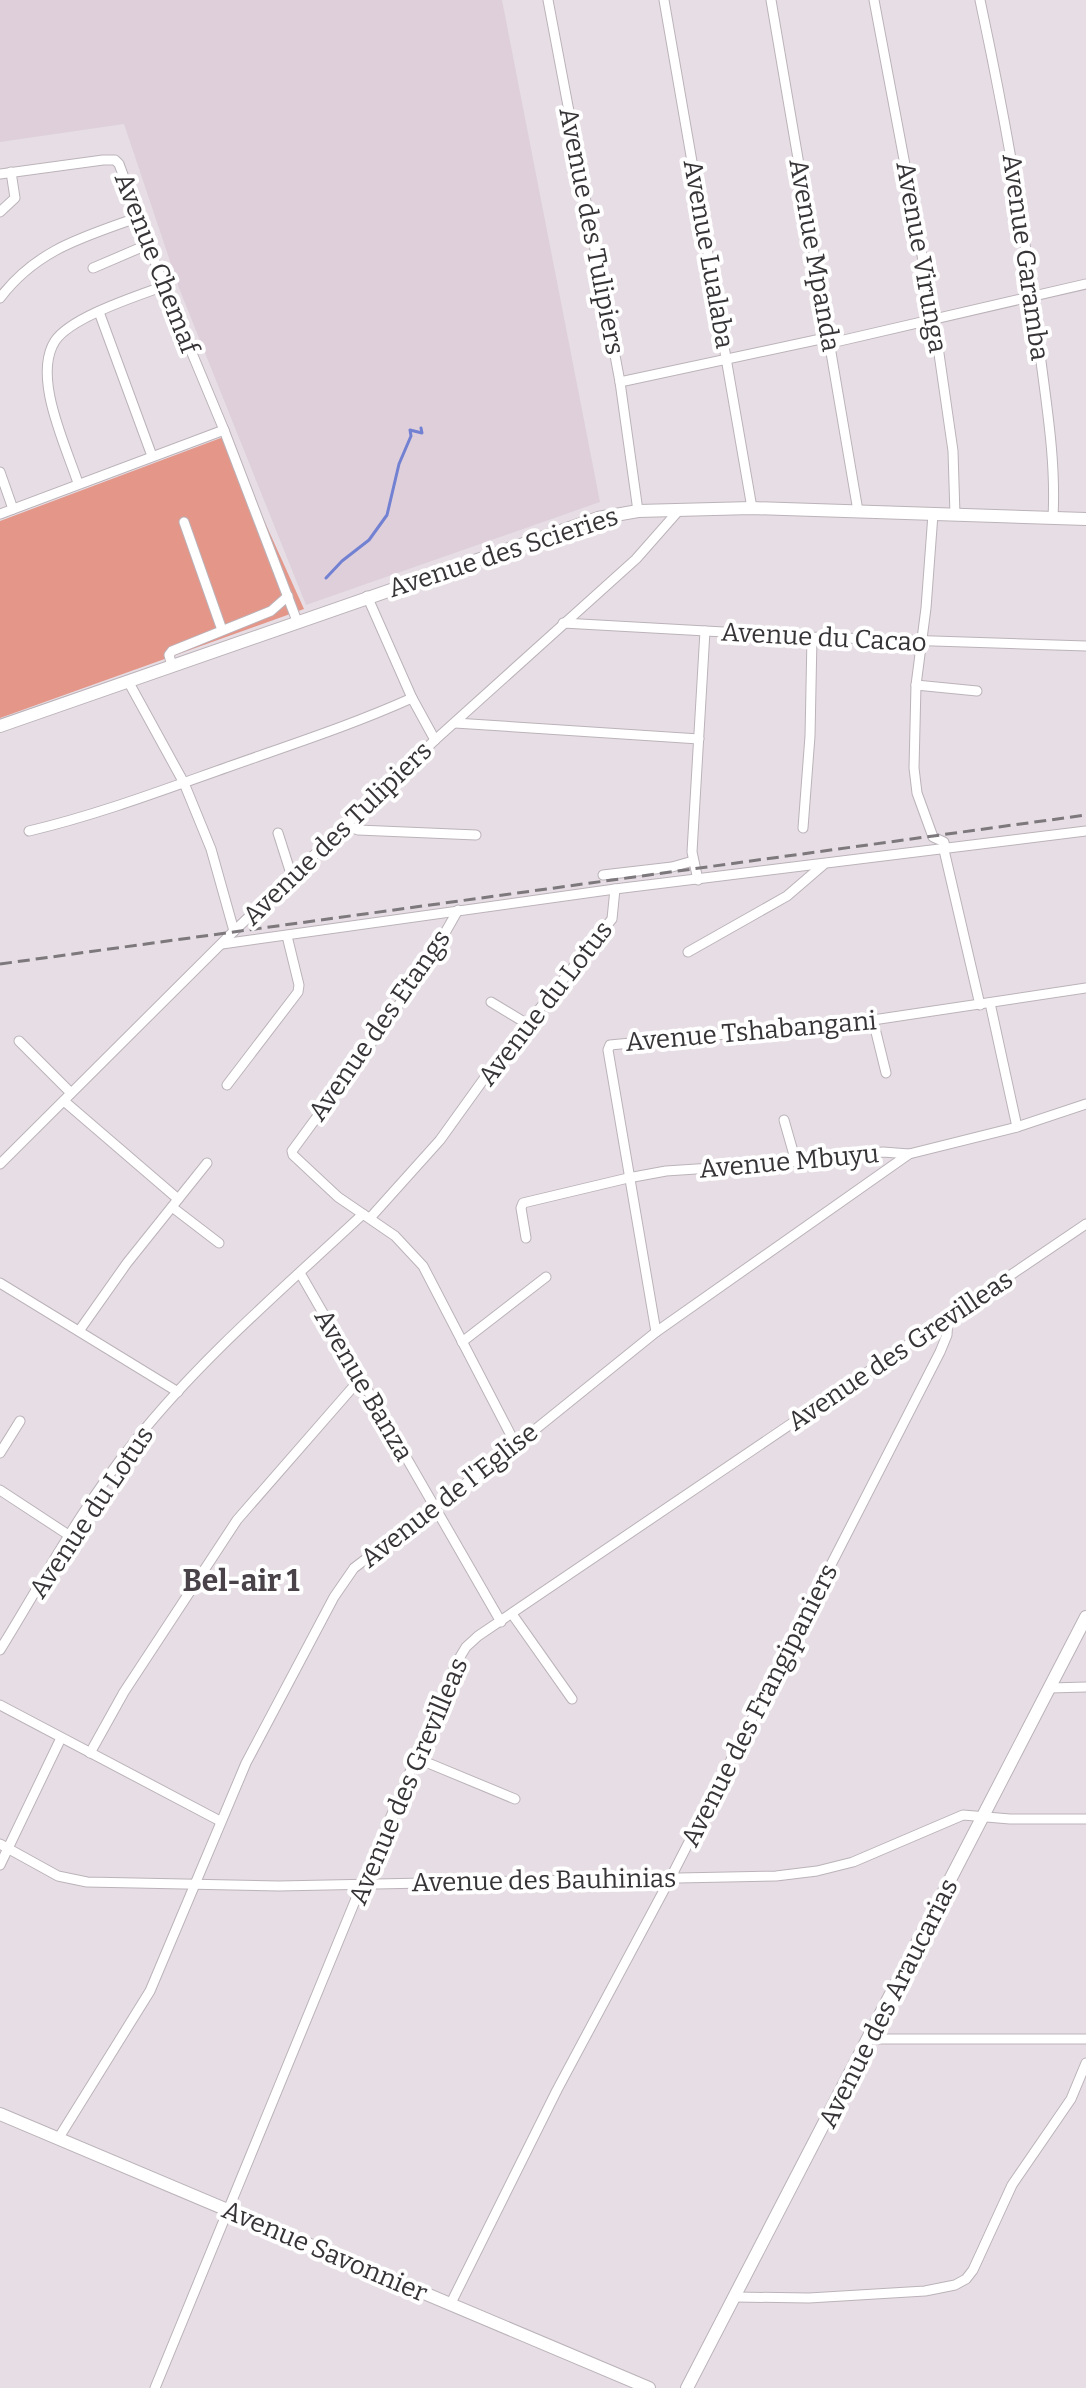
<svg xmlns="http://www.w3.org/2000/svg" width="1086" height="2388" viewBox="0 0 1086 2388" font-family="Bitter,serif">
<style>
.built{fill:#decfdb}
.green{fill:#e49689}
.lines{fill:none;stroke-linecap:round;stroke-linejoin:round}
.stream{stroke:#7381d2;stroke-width:3}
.minor-casing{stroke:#bbb3b9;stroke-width:11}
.tertiary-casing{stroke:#bbb3b9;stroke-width:14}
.minor{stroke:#fff;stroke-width:9}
.tertiary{stroke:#fff;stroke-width:12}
.rail{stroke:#7d787c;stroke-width:3;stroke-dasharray:12 6;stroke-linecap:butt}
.labels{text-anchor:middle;stroke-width:8;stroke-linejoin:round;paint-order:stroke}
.street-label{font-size:26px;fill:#373437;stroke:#fff}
.quarter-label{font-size:30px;font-weight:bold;fill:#494248;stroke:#fff}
</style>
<rect width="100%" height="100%" fill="#e6dee4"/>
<polygon class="built" points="0,0 502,0 600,502 306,605 179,288 124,124 0,142"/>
<polygon class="green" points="226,436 304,609 0,718 0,521"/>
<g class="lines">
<polyline class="stream" points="326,578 342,561 369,540 387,515 399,464 411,436 410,430 422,433 421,428"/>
<defs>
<g id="minor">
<polyline points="548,0 620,382 638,511"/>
<polyline points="664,0 752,508"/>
<polyline points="771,0 858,511"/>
<polyline points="874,0 934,319 953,451 955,515"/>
<path d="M980,0C1005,117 1026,235 1040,354C1047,408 1056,463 1053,517"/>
<polyline points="0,174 103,160 115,160 119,164 164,286 224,430 297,621"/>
<polyline points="0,212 15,198 11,172"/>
<polyline points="93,268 149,244"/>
<path d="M0,298C37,249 84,237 139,217"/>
<polyline points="99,312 152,456"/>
<polyline points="831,343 1086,284"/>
<polyline points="620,382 830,337"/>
<polyline points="0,472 13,509"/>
<path d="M78,483C66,446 32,377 55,341C71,317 137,296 164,286"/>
<polyline points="0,514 224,430"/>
<polyline points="933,514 926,608 916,685 914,768 917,793 933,837 944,842 945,849"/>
<polyline points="184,522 222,630"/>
<polyline points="367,596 412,698 435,740"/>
<polyline points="563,623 812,637 1086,646"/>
<polyline points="172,666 169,655 172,651 271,611 288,596"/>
<polyline points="128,681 184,783 211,849 234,931"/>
<polyline points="916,685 977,691"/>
<polyline points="455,723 699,739"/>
<polyline points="346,825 358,830 476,835"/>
<polyline points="803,828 810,736 812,637"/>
<path d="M29,831C97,815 163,790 228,767C290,745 352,725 412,698"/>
<polyline points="278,833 292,877"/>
<polyline points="944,850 980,1005"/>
<polyline points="603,875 672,867 693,861"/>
<polyline points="698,880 692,852 705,631"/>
<polyline points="458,910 429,961 391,1016 292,1151 293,1155 338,1197 395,1236 423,1266 516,1445"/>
<polyline points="222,944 615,889 1086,831"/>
<polyline points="688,952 787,896 823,865"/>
<polyline points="491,1002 529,1025"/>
<polyline points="990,1003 1017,1127"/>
<polyline points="873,1020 886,1073"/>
<polyline points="19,1041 71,1093"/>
<polyline points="227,1085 298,992 299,985 287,936"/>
<polyline points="64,1101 178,1199"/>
<polyline points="784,1120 796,1162"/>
<polyline points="0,1164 232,933 435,740 636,559 680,509"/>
<polyline points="172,1207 219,1243"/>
<polyline points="370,1218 440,1140 491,1069 612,919 615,889"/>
<polyline points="526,1238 521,1208 523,1203 628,1178 666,1171 772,1164 883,1152 909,1154 1017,1127 1086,1104"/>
<polyline points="300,1273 501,1622"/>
<polyline points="0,1283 178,1392"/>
<polyline points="79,1331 127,1263 207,1163"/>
<polyline points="656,1332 608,1050 610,1045 873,1020 1086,988"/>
<polyline points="462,1342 546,1277"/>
<polyline points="0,1453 20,1421"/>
<polyline points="0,1490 70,1536"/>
<polyline points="512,1614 572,1699"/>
<path d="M0,1650C43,1580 83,1505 135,1441C202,1357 285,1287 363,1214"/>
<polyline points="1050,1688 1086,1687"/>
<polyline points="0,1705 220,1821"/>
<polyline points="90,1753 124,1692 237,1520 360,1379"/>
<polyline points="416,1758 515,1799"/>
<polyline points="0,1844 58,1876 87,1882 279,1886 776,1876 817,1871 853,1862 963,1815 1010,1819 1086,1819"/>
<polyline points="0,1865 61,1738"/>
<polyline points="869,2039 1086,2039"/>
<polyline points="58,2139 150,1991 246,1763 334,1597 354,1568 516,1445 656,1332 909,1154"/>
<polyline points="736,2297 809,2298 925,2291 955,2285 966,2279 973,2270 1012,2185 1071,2099 1086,2063"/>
<polyline points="451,2303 557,2090 671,1877 940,1352 947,1335 948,1318"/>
<polyline points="155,2388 362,1884 457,1662 466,1647 478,1636 1086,1224"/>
</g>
<g id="tertiary">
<polyline points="0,726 598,518 638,511 752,508 1086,519"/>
<polyline points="0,2114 649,2388"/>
<polyline points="687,2388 1086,1617"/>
</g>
</defs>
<use href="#minor" class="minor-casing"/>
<use href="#tertiary" class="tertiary-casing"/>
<use href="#minor" class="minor"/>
<use href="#tertiary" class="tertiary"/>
<polyline class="rail" points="0,964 1086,815"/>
</g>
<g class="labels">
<g class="street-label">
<text transform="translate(592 231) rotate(79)" y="9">Avenue des Tulipiers</text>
<text transform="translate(709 254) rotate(80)" y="9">Avenue Lualaba</text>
<text transform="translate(815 255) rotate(80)" y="9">Avenue Mpanda</text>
<text transform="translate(922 257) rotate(80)" y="9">Avenue Virunga</text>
<text transform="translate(1026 257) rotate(82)" y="9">Avenue Garamba</text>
<text transform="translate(157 263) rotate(69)" y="9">Avenue Chemaf</text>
<text transform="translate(503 552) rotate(-18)" y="9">Avenue des Scieries</text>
<text transform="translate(824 637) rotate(3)" y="9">Avenue du Cacao</text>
<text transform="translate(337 833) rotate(-44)" y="9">Avenue des Tulipiers</text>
<text transform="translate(545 1003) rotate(-52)" y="9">Avenue du Lotus</text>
<text transform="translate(379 1025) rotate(-55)" y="9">Avenue des Etangs</text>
<text transform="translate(751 1031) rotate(-5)" y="9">Avenue Tshabangani</text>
<text transform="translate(789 1161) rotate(-5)" y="9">Avenue Mbuyu</text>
<text transform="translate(900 1350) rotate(-34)" y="9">Avenue des Grevilleas</text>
<text transform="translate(364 1385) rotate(60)" y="9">Avenue Banza</text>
<text transform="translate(449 1495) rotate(-38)" y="9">Avenue de l'Eglise</text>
<text transform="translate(91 1512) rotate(-56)" y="9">Avenue du Lotus</text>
<text transform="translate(759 1705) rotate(-63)" y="9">Avenue des Frangipaniers</text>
<text transform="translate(408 1781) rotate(-67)" y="9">Avenue des Grevilleas</text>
<text transform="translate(544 1880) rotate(-1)" y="9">Avenue des Bauhinias</text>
<text transform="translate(888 2003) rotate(-63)" y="9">Avenue des Araucarias</text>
<text transform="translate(325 2251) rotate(23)" y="9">Avenue Savonnier</text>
</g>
<g class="quarter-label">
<text x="241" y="1591">Bel-air 1</text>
</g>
</g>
</svg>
